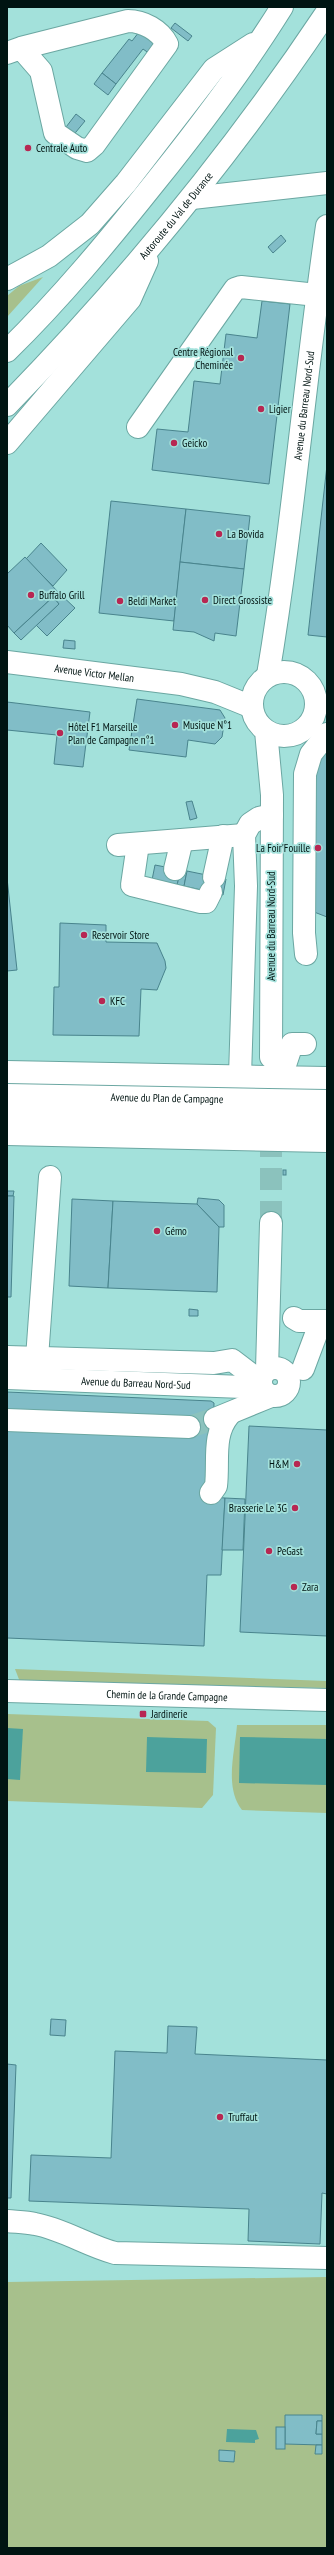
<svg xmlns="http://www.w3.org/2000/svg" width="334" height="2555" viewBox="0 0 334 2555" font-family="'PT Sans Narrow',sans-serif">
<style>
.green{fill:#a7c08c}
.water{fill:#4ca29c}
.building{fill:#81bdc7;stroke:#49848d}
.lines{fill:none;stroke-linecap:round;stroke-linejoin:round}
.minor-tunnel{stroke:#8bc2bd;stroke-width:22;stroke-dasharray:22 11;stroke-linecap:butt}
.minor-casing{stroke:#6ba7a2;stroke-width:24}
.major-casing{stroke:#6ba7a2;stroke-width:24}
.highway-casing{stroke:#6ba7a2;stroke-width:24}
.minor{stroke:#fff;stroke-width:22}
.major{stroke:#fff;stroke-width:22}
.highway{stroke:#fff;stroke-width:22}
.poi-dot{fill:#b72752;stroke:#a3e1db;stroke-width:1.5}
.labels{text-anchor:middle;stroke-width:3.5;stroke-linejoin:round;paint-order:stroke}
.poi-label{font-size:11px;fill:#001412;stroke:#a3e1db;text-anchor:start}
.street-label{font-size:11px;fill:#001412;stroke:#a3e1db}
</style>
<rect width="100%" height="100%" fill="#a3e1db"/>
<g class="green">
<polygon points="43,277 7,317 7,296 19,286"/>
<polygon points="15,1669 327,1681 327,1688 20,1682"/>
<polygon points="7,1714 208,1721 216,1728 213,1795 202,1808 7,1801"/>
<path d="M237,1725H327V1813L242,1810C224,1787 235,1752 237,1725Z"/>
<polygon points="327,2277 327,2548 7,2548 7,2282"/>
</g>
<g class="water">
<polygon points="7,1728 23,1729 20,1780 7,1779"/>
<polygon points="147,1737 207,1739 206,1773 146,1772"/>
<polygon points="240,1737 327,1739 327,1785 239,1783"/>
<polygon points="227,2429 256,2430 259,2439 255,2440 255,2443 226,2442"/>
</g>
<g class="building">
<polygon points="175,23 192,36 188,41 171,28"/>
<polygon points="139,32 157,46 150,54 143,49 116,84 102,73 129,39 132,41"/>
<polygon points="102,73 116,84 108,95 94,84"/>
<polygon points="76,114 85,121 71,138 63,131"/>
<polygon points="281,235 286,241 273,253 268,247"/>
<polygon points="262,301 290,304 269,484 152,470 157,429 188,432 194,381 220,384 226,334 257,338"/>
<polygon points="327,465 327,637 308,635"/>
<polygon points="111,501 186,509 174,621 99,613"/>
<polygon points="186,509 250,516 244,569 180,562"/>
<polygon points="41,543 67,570 53,586 26,559"/>
<polygon points="25,557 58,592 14,633 7,625 7,574"/>
<polygon points="180,562 244,569 236,636 215,633 214,641 194,632 173,630"/>
<polygon points="58,592 75,608 47,636 36,625 59,604 53,597"/>
<polygon points="53,597 59,604 21,640 14,633"/>
<polygon points="64,640 75,641 75,649 63,648"/>
<polygon points="137,699 220,710 225,718 222,737 215,744 188,740 186,757 129,750"/>
<polygon points="7,702 90,712 83,767 54,764 57,735 7,730"/>
<polygon points="327,744 327,917 309,910 309,785"/>
<polygon points="192,801 197,818 190,820 186,802"/>
<polygon points="155,865 181,870 177,885 152,880"/>
<polygon points="181,870 187,871 184,886 177,885"/>
<polygon points="187,871 226,879 223,895 184,886"/>
<polygon points="7,878 17,970 7,971"/>
<polygon points="60,923 106,925 106,942 157,943 165,961 166,968 157,990 141,989 139,1036 53,1035 54,987 59,987"/>
<rect x="283" y="1170" width="3" height="5"/>
<polygon points="7,1191 14,1191 13,1196 7,1196"/>
<polygon points="7,1196 14,1196 11,1297 7,1297"/>
<polygon points="198,1198 219,1200 224,1205 224,1227 219,1227 197,1204"/>
<polygon points="72,1199 113,1201 108,1288 69,1286"/>
<polygon points="113,1201 197,1204 219,1227 217,1292 108,1288"/>
<polygon points="189,1309 198,1310 198,1316 189,1316"/>
<polygon points="7,1392 211,1401 214,1403 212,1497 225,1498 221,1575 207,1575 204,1646 7,1638"/>
<polygon points="249,1426 327,1430 327,1636 240,1632"/>
<polygon points="225,1498 245,1499 243,1550 222,1550"/>
<polygon points="51,2019 66,2020 65,2036 50,2035"/>
<polygon points="168,2026 197,2027 195,2054 327,2060 327,2194 322,2193 320,2244 248,2241 249,2209 29,2201 31,2155 111,2158 115,2051 167,2053"/>
<polygon points="7,2064 16,2065 11,2198 7,2198"/>
<polygon points="285,2415 322,2415 322,2421 317,2421 316,2434 322,2434 322,2445 285,2444"/>
<polygon points="317,2421 322,2421 322,2434 316,2434"/>
<rect x="276" y="2427" width="9" height="22"/>
<polygon points="316,2445 322,2445 322,2454 315,2454"/>
<polygon points="219,2450 235,2451 234,2462 219,2461"/>
</g>
<g class="lines">
<g class="minor-tunnel">
<polyline points="271,1223 271,1121"/>
<polyline points="189,1427 214,1419"/>
</g>
<defs>
<g id="minor">
<path d="M7,53L21,48L128,21C143,21 160,30 167,44L94,145L87,151L77,148L55,133L41,71L21,48"/>
<polyline points="192,198 327,183"/>
<polyline points="138,427 235,289 241,287 317,295"/>
<path id="s1" d="M7,662L181,684L215,692L252,707"/>
<circle cx="284" cy="704" r="32"/>
<path id="s2" d="M268,675C293,526 305,375 327,226"/>
<polyline points="266,731 272,795 271,1057"/>
<polyline points="138,844 132,885 201,902 206,902 211,892"/>
<polyline points="118,845 244,835"/>
<polyline points="175,869 182,840"/>
<polyline points="214,877 223,836"/>
<polyline points="306,954 304,933 305,774 311,754 327,734"/>
<polyline points="7,1072 327,1078"/>
<polyline points="240,1076 246,886 244,835 250,824 259,818 272,815"/>
<polyline points="281,1077 292,1044 305,1044"/>
<polyline points="7,1134 327,1141"/>
<polyline points="294,1318 299,1321 327,1321"/>
<polyline points="7,1357 214,1363 232,1360 261,1382"/>
<polyline points="37,1358 50,1177"/>
<circle cx="275" cy="1382" r="14"/>
<polyline points="303,1369 321,1321"/>
<polyline points="267,1370 271,1223"/>
<path id="s3" d="M7,1378L243,1387L264,1391"/>
<polyline points="215,1419 271,1396"/>
<polyline points="7,1420 189,1427"/>
<path d="M211,1493L216,1486C219,1461 212,1435 229,1415"/>
<path id="s4" d="M7,1691L327,1700"/>
<path d="M7,2221C16,2222 26,2222 35,2224C63,2229 88,2246 115,2253L327,2258"/>
</g>
<g id="major">
<path id="s5" d="M7,1095L327,1101"/>
<polyline points="7,1115 327,1120"/>
</g>
<g id="highway">
<polyline points="7,279 49,256 90,224 126,183 214,69 253,44"/>
<path d="M7,351C61,298 109,240 156,181C201,125 244,68 282,7"/>
<path id="s6" d="M7,405C125,284 233,153 327,12"/>
<polyline points="7,443 130,299 147,261"/>
</g>
</defs>
<use href="#minor" class="minor-casing"/>
<use href="#major" class="major-casing"/>
<use href="#highway" class="highway-casing"/>
<use href="#minor" class="minor"/>
<use href="#major" class="major"/>
<use href="#highway" class="highway"/>
</g>
<g class="poi-dot">
<circle cx="28" cy="148" r="4"/>
<circle cx="241" cy="358" r="4"/>
<circle cx="261" cy="409" r="4"/>
<circle cx="174" cy="443" r="4"/>
<circle cx="219" cy="534" r="4"/>
<circle cx="31" cy="595" r="4"/>
<circle cx="205" cy="600" r="4"/>
<circle cx="120" cy="601" r="4"/>
<circle cx="175" cy="725" r="4"/>
<circle cx="60" cy="733" r="4"/>
<circle cx="318" cy="848" r="4"/>
<circle cx="84" cy="935" r="4"/>
<circle cx="102" cy="1001" r="4"/>
<circle cx="157" cy="1231" r="4"/>
<circle cx="297" cy="1464" r="4"/>
<circle cx="295" cy="1508" r="4"/>
<circle cx="269" cy="1551" r="4"/>
<circle cx="294" cy="1587" r="4"/>
<rect x="139" y="1710" width="8" height="8" rx="2"/>
<circle cx="220" cy="2117" r="4"/>
</g>
<g class="labels">
<g class="poi-label">
<text x="36" y="152">Centrale Auto</text>
<text x="233" y="356" text-anchor="end">Centre Régional<tspan x="233" dy="13">Cheminée</tspan></text>
<text x="269" y="413">Ligier</text>
<text x="182" y="447">Geicko</text>
<text x="227" y="538">La Bovida</text>
<text x="39" y="599">Buffalo Grill</text>
<text x="213" y="604">Direct Grossiste</text>
<text x="128" y="605">Beldi Market</text>
<text x="183" y="729">Musique N°1</text>
<text x="68" y="731">Hôtel F1 Marseille<tspan x="68" dy="13">Plan de Campagne n°1</tspan></text>
<text x="310" y="852" text-anchor="end">La Foir'Fouille</text>
<text x="92" y="939">Reservoir Store</text>
<text x="110" y="1005">KFC</text>
<text x="165" y="1235">Gémo</text>
<text x="289" y="1468" text-anchor="end">H&amp;M</text>
<text x="287" y="1512" text-anchor="end">Brasserie Le 3G</text>
<text x="277" y="1555">PeGast</text>
<text x="302" y="1591">Zara</text>
<text x="151" y="1718">Jardinerie</text>
<text x="228" y="2121">Truffaut</text>
</g>
<g class="street-label">
<text dy="4" stroke="none"><textPath href="#s6" startOffset="254">Autoroute du Val de Durance</textPath></text>
<text dy="4" stroke="none"><textPath href="#s2" startOffset="272">Avenue du Barreau Nord-Sud</textPath></text>
<text dy="4" stroke="none"><textPath href="#s1" startOffset="88">Avenue Victor Mellan</textPath></text>
<text transform="translate(271 926) rotate(-90)" y="4">Avenue du Barreau Nord-Sud</text>
<text dy="4" stroke="none"><textPath href="#s5" startOffset="160">Avenue du Plan de Campagne</textPath></text>
<text dy="4" stroke="none"><textPath href="#s3" startOffset="129">Avenue du Barreau Nord-Sud</textPath></text>
<text dy="4" stroke="none"><textPath href="#s4" startOffset="160">Chemin de la Grande Campagne</textPath></text>
</g>
</g>
<rect width="334" height="2555" fill="none" stroke="#001412" stroke-width="16"/>
</svg>
